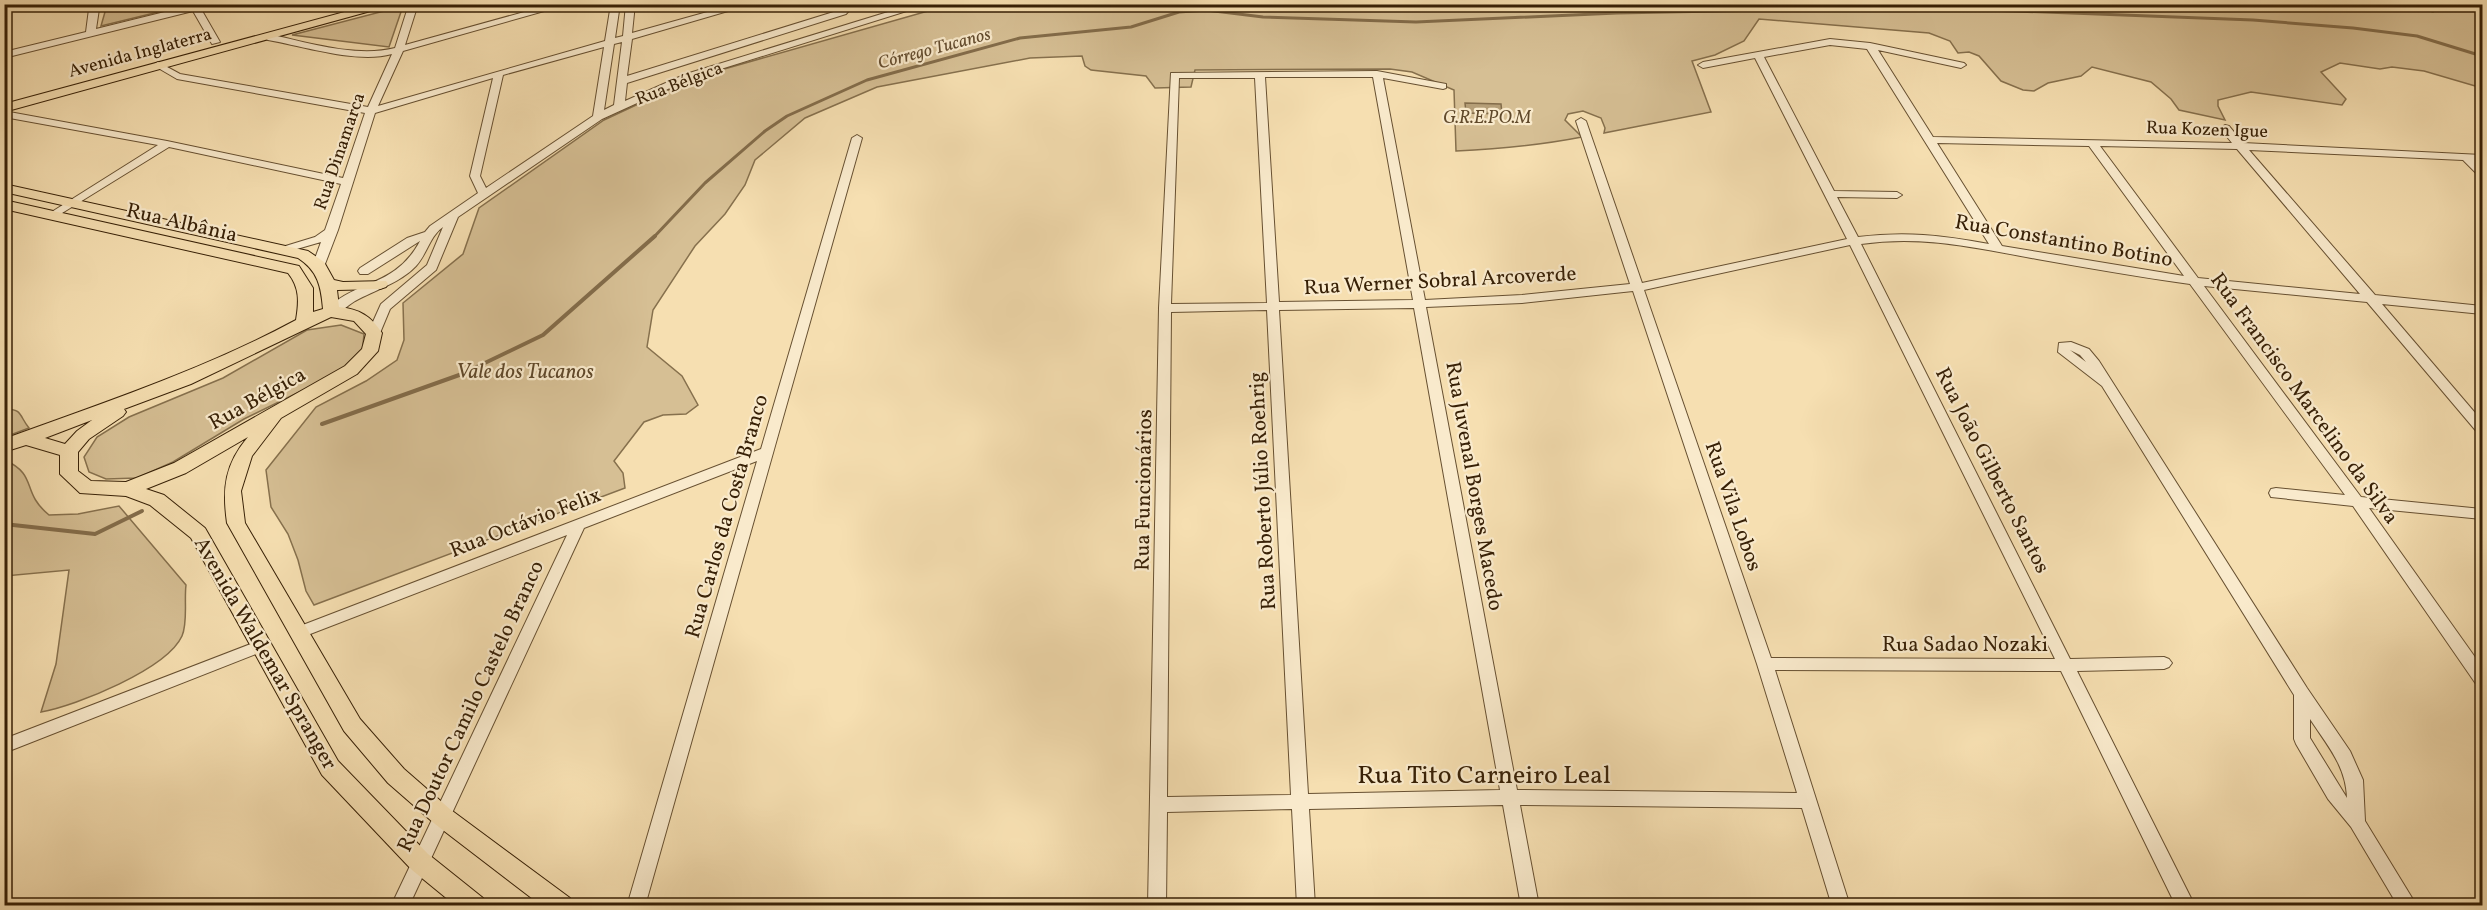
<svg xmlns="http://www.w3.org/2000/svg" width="2487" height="910" viewBox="0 0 2487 910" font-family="Vollkorn,serif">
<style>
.green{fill:#d6bf94;stroke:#86704d;stroke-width:1.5}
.water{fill:#b59e77;stroke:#836c4a;stroke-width:1.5}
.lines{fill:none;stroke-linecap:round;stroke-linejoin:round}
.stream-far1{stroke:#836c4a;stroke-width:3}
.stream{stroke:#836c4a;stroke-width:4}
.minor-casing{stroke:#675031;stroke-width:2}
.major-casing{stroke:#372006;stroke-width:2}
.minor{fill:#f9eacc;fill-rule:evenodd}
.major{fill:#f6dfb1;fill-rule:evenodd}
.labels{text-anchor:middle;stroke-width:4.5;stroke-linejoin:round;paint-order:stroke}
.far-water-label{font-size:18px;font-style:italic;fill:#634c2e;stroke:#f9eacc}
.far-street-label{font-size:18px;fill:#372006;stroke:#f9eacc}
.far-park-label{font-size:18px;font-style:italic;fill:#5f482a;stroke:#f9eacc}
.street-label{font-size:21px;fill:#372006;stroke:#f9eacc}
.park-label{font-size:21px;font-style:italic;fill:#5f482a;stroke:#f9eacc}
.near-street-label{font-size:26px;fill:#372006;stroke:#f9eacc}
</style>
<rect width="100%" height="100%" fill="#f6dfb1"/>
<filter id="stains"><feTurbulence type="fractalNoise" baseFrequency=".00333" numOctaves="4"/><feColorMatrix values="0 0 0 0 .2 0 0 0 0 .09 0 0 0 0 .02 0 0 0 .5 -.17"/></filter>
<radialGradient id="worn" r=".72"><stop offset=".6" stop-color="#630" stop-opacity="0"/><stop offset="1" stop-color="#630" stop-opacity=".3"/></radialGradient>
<g class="green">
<path d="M2403,4L2433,12L2438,5L2470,4L2482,8V88L2424,71L2392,67L2380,69L2340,63L2321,72L2346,99L2342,105L2251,92L2218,100V106L2225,120L2179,110L2171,99L2151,82L2092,67L2081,76L2048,83L2034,91L2023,90L2001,81L1979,56L1969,52L1958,53L1950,41L1929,33L1759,19L1744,41L1715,55L1692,61L1711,112L1604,133L1605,128L1601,118L1583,111L1568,114L1565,120L1582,137C1541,145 1499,149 1456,151L1454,90L1412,72L1390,69L1195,70L1191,87L1155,88L1146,76L1091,70L1085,66L1082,56L1030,58L877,87L805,118L755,160L745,185L725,214L695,246L653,310L647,347L682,376L698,405L686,414L663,415L644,422L614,461L623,473L625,488L314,605L306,591L298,560L288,534L271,507L266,470L316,407L366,381L397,360L404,340L403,303L463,254L479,208L604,120L696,77L949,5Z"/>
<polygon points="107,5 107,4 187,5 101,26"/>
<polygon points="403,6 389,47 292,35"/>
<polygon points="341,325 364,334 362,355 334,375 244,419 173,462 137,478 106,479 89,472 84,457 97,437 129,417 223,378 307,330"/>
<path d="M5,409C23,409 19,416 29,428L5,437Z"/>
<path d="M5,460C39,476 20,491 49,515L78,514L119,506L186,585C184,601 188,622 182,636C167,669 76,706 41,712L56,664L69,570L5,576Z"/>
</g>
<polygon class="water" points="1465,103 1501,104 1502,114 1466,113"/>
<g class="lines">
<polyline class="stream-far1" points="653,238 705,183 765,131 787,116 867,80 1020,38 1131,27 1179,12 1206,10 1263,17 1416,22 1617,13 1912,7 2253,20 2353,28 2417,36 2482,56"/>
<g class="stream">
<polyline points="322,424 462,374 543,335 655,236"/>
<polyline points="4,524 95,534 142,511"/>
</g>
<defs>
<g id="minor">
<polygon points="4,4 9,4 4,8"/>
<polygon points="93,4 102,4 99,9 96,29 197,4 214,4 201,9 220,42 212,44 193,11 4,58 4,52 86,32 89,9"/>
<path d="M409,4H418L405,45L553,4H569L403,51L378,106L605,41L611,4H620L615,38L623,36L626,4H635L632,33L736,4H752L632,39L627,76L840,10L845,4H855L846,14L627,83L625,101L686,74L914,4H929L692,78L602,119L458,217L436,270L390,309L380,333L374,337L368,333L381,304L427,265L443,227C430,236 427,254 416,266C400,283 375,290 355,301C347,306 340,313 331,316L325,312C352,279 394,290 420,241L368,274H360L358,271L360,268L407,238L425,232L430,226L478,193L470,176L493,78L375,113L338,230L325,264L319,268L313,264L321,242L283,253L277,250L279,248L315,237L325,230L341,184L169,147L54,218L50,217V213L158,145L4,117V111L167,141L343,178L365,113L177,79L153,65L158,62L180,74L368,107L392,54C357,64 303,46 268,40L263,37L268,34C307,42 355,58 395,48ZM622,42L614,105L604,110L614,44ZM604,47L593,116L486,188L480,176L503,75Z"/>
<path d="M1830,39L1870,43L1964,63L1966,65L1961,68L1878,50L1933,137L2232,143L2220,128L2225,125L2229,126L2243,143L2482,155V161H2476L2482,167V176L2478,175L2463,160L2249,150L2375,295L2482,306V314L2382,304L2482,421V433L2477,432L2367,302L2204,286L2361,497L2482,509V519L2369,508L2482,667V685L2476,684L2353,506L2271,497L2269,493L2271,489L2276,488L2345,495L2190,284C2139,277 2088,268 2037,259C1976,248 1924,235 1861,244L2070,659L2164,657L2169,659L2172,663L2169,667L2164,669L2077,671L2195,906H2176L2061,671L1775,670L1850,906H1832L1802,808L1520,805L1539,906H1521L1503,805L1309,809L1315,906H1297L1292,809L1167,812L1166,906H1148L1159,308L1171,73L1377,71L1446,84V88L1443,89L1383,78L1425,300L1522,295L1630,284L1576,121L1581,118L1586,121L1642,283L1847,239L1755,58L1703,68L1698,65L1703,62ZM1830,45L1867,49L1989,244C1942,235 1905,231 1858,237L1837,197L1897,198L1902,195L1897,192L1834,191L1764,57ZM1265,77H1373L1413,300L1279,302ZM1179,78H1255L1267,303L1171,304ZM1937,143L2089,146L2184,276L2002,246ZM2100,146L2237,149L2360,294L2198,278ZM1850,245L2055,659L1771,658L1644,290ZM1633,291L1757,664L1797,793L1517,790L1426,307L1522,303ZM1414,308L1500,790L1308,794L1279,310ZM1267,310L1291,795L1167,797L1171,312Z"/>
<polygon points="857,135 862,138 645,906 627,906 757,461 584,528 409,906 391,906 567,535 305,636 300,638 295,636 292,632 295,628 761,449 852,138"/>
<path d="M2071,342L2089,349L2099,361L2307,688L2350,751L2363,780L2365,821L2417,906H2398L2351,827L2328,799L2296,744L2294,739V695L2102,386L2058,352L2059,343ZM2070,350L2080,355L2086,362ZM2310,719C2327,745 2346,766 2347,798L2310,738Z"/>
<polygon points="261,640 266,642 269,646 266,650 4,753 4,739"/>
</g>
<g id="major">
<polygon points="374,4 396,4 4,112 4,104"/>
<path d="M4,184L308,251L324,262L334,280L343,282L386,281L388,284L386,287L380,289L337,290L339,307C359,309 371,316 382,333L378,351L357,374L281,418L252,456L241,491L245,523L360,719L404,769L451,810L570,898L574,906H542L435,824L388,783L344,731L227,523C222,488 225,464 248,437L186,473L146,489L164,495L205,528L338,761L428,854L483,898L487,906H456L412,870L322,775L191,538L150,505L126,496L80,493L60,474V455L26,445L4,452V439C103,403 203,370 296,320C299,302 300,288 288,273L4,209V200L299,266L313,288V312L323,309C321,286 318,271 298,258L4,192ZM331,317L354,321L366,334L362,349L345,366L174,463L126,482L91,481L78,471V452L89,439L123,416L126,412L124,409L191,384ZM92,420L77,431L65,444L45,438Z"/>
</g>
</defs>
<use href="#minor" class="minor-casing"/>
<use href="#major" class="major-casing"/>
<use href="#minor" class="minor"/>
<use href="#major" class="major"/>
</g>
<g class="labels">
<g class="far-water-label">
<text transform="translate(934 48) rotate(-15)" y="6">Córrego Tucanos</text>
</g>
<g class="far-street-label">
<text transform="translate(140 52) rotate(-15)" y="6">Avenida Inglaterra</text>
<text transform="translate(679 83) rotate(-21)" y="6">Rua Bélgica</text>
<text transform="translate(2207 129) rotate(2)" y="6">Rua Kozen Igue</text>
<text transform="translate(339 151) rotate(-71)" y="6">Rua Dinamarca</text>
</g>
<g class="far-park-label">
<text x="1487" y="123">G.R.E.PO.M</text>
</g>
<g class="street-label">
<text transform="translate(182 222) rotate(13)" y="7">Rua Albânia</text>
<text transform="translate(2064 240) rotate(10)" y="7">Rua Constantino Botino</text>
<text transform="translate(1440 280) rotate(-3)" y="7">Rua Werner Sobral Arcoverde</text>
<text transform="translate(257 398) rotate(-29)" y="7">Rua Bélgica</text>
<text transform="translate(2305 398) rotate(54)" y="7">Rua Francisco Marcelino da Silva</text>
<text transform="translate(1993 470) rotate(63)" y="7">Rua João Gilberto Santos</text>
<text transform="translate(1475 486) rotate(80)" y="7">Rua Juvenal Borges Macedo</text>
<text transform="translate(1143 490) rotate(-89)" y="7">Rua Funcionários</text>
<text transform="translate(1262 491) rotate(-93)" y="7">Rua Roberto Júlio Roehrig</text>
<text transform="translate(1734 506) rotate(71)" y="7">Rua Vila Lobos</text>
<text transform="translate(726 516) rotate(-74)" y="7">Rua Carlos da Costa Branco</text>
<text transform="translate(525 522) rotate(-21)" y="7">Rua Octávio Felix</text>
<text x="1965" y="651">Rua Sadao Nozaki</text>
<text transform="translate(266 653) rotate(60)" y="7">Avenida Waldemar Spranger</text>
<text transform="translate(470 706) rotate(-65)" y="7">Rua Doutor Camilo Castelo Branco</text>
</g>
<g class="park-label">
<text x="525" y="378">Vale dos Tucanos</text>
</g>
<g class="near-street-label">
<text x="1484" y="783">Rua Tito Carneiro Leal</text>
</g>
</g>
<rect width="2487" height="910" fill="none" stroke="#f6dfb1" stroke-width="24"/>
<rect x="6" y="6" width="2475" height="898" fill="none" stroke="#372006" stroke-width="3"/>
<rect x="12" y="12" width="2463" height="886" fill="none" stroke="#372006" stroke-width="1.5"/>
<rect width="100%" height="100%" filter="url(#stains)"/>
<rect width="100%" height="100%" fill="url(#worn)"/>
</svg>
